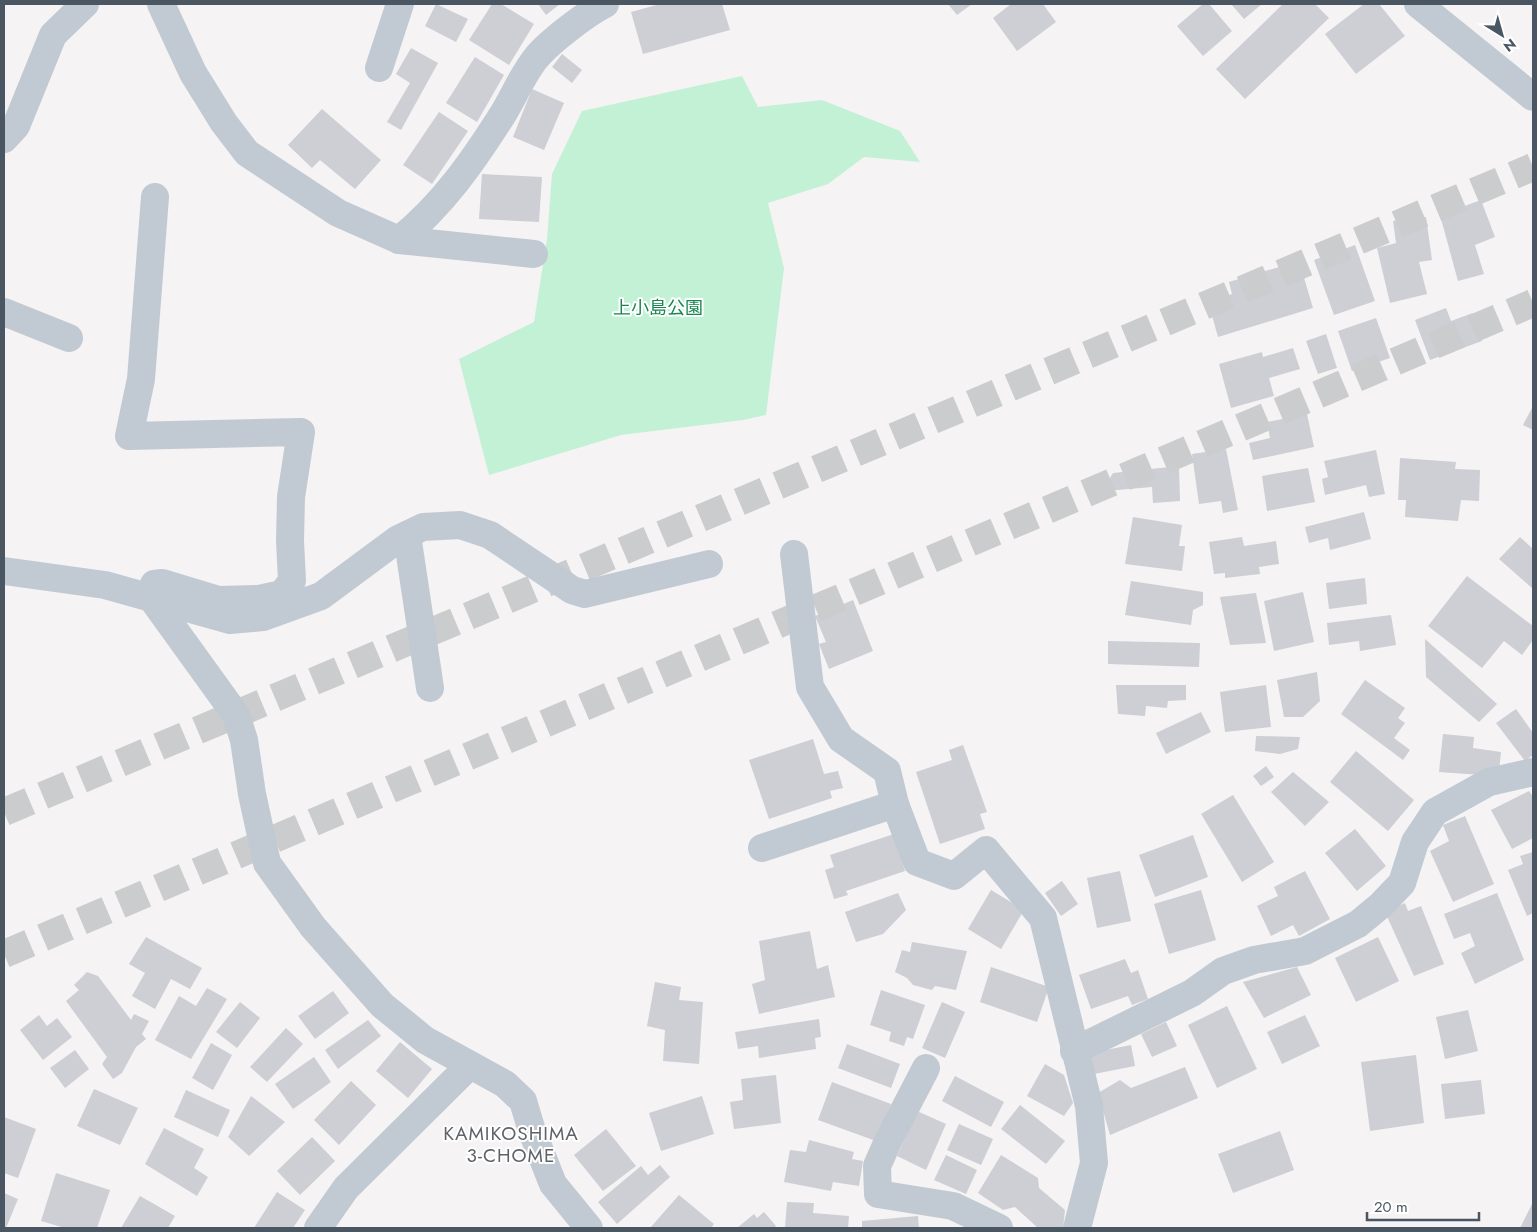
<svg xmlns="http://www.w3.org/2000/svg" width="1537" height="1232" viewBox="0 0 1537 1232" font-family="Jost,'Noto Sans JP',sans-serif">
<style>
.green{fill:#c3f1d5}
.building{fill:#cdcfd5}
.lines{fill:none;stroke-linecap:round;stroke-linejoin:round}
.motorway-tunnel{stroke:#caccce;stroke-width:28;stroke-dasharray:28 14;stroke-linecap:butt}
.minor{stroke:#c1cad2;stroke-width:28}
.labels{text-anchor:middle;stroke-width:4;stroke-linejoin:round;paint-order:stroke}
.park-label{font-size:18px;fill:#17864f;stroke:#fff}
.neighbourhood-label{font-size:19px;letter-spacing:1px;fill:#5f6368;stroke:#fff}
</style>
<rect width="100%" height="100%" fill="#f5f3f3"/>
<polygon class="green" points="742,76 758,107 822,100 900,131 920,162 864,157 828,184 768,203 784,268 766,415 743,420 621,435 489,475 459,359 534,322 547,239 552,174 582,111"/>
<g class="building">
<polygon points="436,4 468,19 456,42 425,26"/>
<polygon points="492,4 501,4 534,24 509,65 469,40"/>
<polygon points="538,4 560,4 546,15"/>
<polygon points="660,4 722,4 730,30 643,54 631,12"/>
<polygon points="948,4 972,4 957,15"/>
<polygon points="1011,4 1043,4 1056,22 1017,51 993,18"/>
<polygon points="1203,4 1209,4 1232,31 1203,56 1177,26"/>
<polygon points="1231,4 1262,4 1244,19"/>
<polygon points="1283,4 1315,4 1329,18 1245,99 1216,69"/>
<polygon points="1364,4 1379,4 1405,36 1356,74 1325,34"/>
<polygon points="411,48 438,63 401,130 387,122 410,83 396,74"/>
<polygon points="562,54 582,70 572,83 552,67"/>
<polygon points="475,57 504,75 477,122 446,103"/>
<polygon points="532,89 564,103 544,150 513,137"/>
<polygon points="322,109 381,160 355,189 320,160 312,168 288,145"/>
<polygon points="439,112 468,131 432,184 403,165"/>
<polygon points="482,174 542,177 539,222 479,219"/>
<polygon points="1481,200 1495,237 1475,245 1484,274 1458,281 1440,215"/>
<polygon points="1426,217 1432,260 1419,262 1427,294 1390,303 1377,248 1396,243 1393,221"/>
<polygon points="1355,245 1375,301 1334,315 1314,260"/>
<polygon points="1299,261 1313,308 1218,337 1208,301 1232,294 1229,282"/>
<polygon points="1446,308 1451,321 1473,313 1482,341 1430,360 1415,320"/>
<polygon points="1376,318 1390,358 1352,371 1338,331"/>
<polygon points="1326,334 1337,368 1318,374 1306,341"/>
<polygon points="1293,348 1300,369 1269,378 1274,396 1231,408 1219,364 1262,352 1263,357"/>
<polygon points="1533,406 1533,430 1523,425"/>
<polygon points="1307,414 1314,447 1253,460 1249,443 1270,438 1267,422"/>
<polygon points="1226,449 1238,510 1223,513 1221,501 1199,504 1192,454"/>
<polygon points="1376,450 1385,494 1369,497 1366,485 1325,495 1322,479 1328,477 1324,461"/>
<polygon points="1400,458 1456,462 1455,469 1480,470 1479,501 1461,500 1458,521 1405,517 1406,500 1398,500"/>
<polygon points="1179,466 1180,501 1153,503 1152,487 1106,491 1107,483 1113,473"/>
<polygon points="1308,468 1315,502 1267,511 1262,476"/>
<polygon points="1364,512 1371,539 1330,550 1328,538 1309,543 1305,527"/>
<polygon points="1133,517 1182,525 1179,546 1185,546 1182,571 1125,564"/>
<polygon points="1242,537 1244,546 1276,541 1279,564 1259,567 1260,574 1225,578 1225,573 1214,574 1209,542"/>
<polygon points="1520,537 1533,549 1532,588 1499,559"/>
<polygon points="1467,576 1533,626 1533,640 1522,655 1504,641 1482,668 1428,626"/>
<polygon points="1365,578 1367,604 1329,609 1326,583"/>
<polygon points="1131,581 1203,592 1203,605 1193,610 1191,625 1125,615"/>
<polygon points="1303,592 1314,642 1274,651 1264,601"/>
<polygon points="1256,593 1266,643 1230,645 1220,597"/>
<polygon points="853,600 873,651 829,669 819,644 826,642 815,616"/>
<polygon points="1391,615 1396,645 1360,651 1359,641 1329,645 1327,623"/>
<polygon points="1425,639 1497,704 1479,722 1426,677"/>
<polygon points="1108,641 1200,643 1199,667 1108,664"/>
<polygon points="1317,672 1320,701 1303,717 1284,717 1277,680"/>
<polygon points="1365,680 1405,708 1398,718 1405,723 1394,738 1410,750 1403,760 1341,714"/>
<polygon points="1116,685 1186,685 1186,700 1168,701 1167,708 1146,706 1145,716 1118,714"/>
<polygon points="1266,685 1271,727 1225,732 1220,692"/>
<polygon points="1516,709 1533,733 1533,755 1525,761 1496,723"/>
<polygon points="1201,712 1211,732 1166,754 1156,733"/>
<polygon points="1443,734 1474,737 1473,748 1501,752 1499,772 1481,775 1439,772"/>
<polygon points="1256,736 1300,737 1298,749 1280,754 1255,751"/>
<polygon points="813,739 824,774 838,771 843,788 830,791 832,798 769,819 749,760"/>
<polygon points="963,745 987,812 980,814 985,829 940,844 916,772 952,760 949,750"/>
<polygon points="1356,751 1414,800 1388,831 1330,782"/>
<polygon points="1266,766 1274,777 1261,786 1253,776"/>
<polygon points="1293,772 1329,802 1305,826 1271,792"/>
<polygon points="1529,791 1533,797 1533,838 1512,849 1491,810"/>
<polygon points="1233,795 1274,862 1242,882 1201,814"/>
<polygon points="1465,816 1494,884 1453,902 1430,851 1449,841 1443,825"/>
<polygon points="1355,829 1386,866 1357,891 1325,853"/>
<polygon points="894,834 905,871 846,891 848,895 834,899 825,870 834,867 830,855"/>
<polygon points="1193,835 1208,877 1155,897 1139,855"/>
<polygon points="1533,852 1533,913 1527,916 1508,870 1523,864 1520,856"/>
<polygon points="1120,871 1131,921 1097,928 1087,878"/>
<polygon points="1305,871 1330,919 1299,936 1293,925 1271,936 1257,906 1278,896 1274,887"/>
<polygon points="1062,881 1078,904 1061,916 1045,893"/>
<polygon points="991,890 1024,910 1001,949 968,929"/>
<polygon points="1201,890 1216,940 1169,954 1154,904"/>
<polygon points="898,893 906,910 883,934 856,942 845,912"/>
<polygon points="1497,893 1524,960 1475,984 1461,953 1475,946 1470,933 1454,939 1444,914"/>
<polygon points="1405,903 1408,911 1421,906 1444,964 1414,976 1385,912"/>
<polygon points="810,931 817,969 828,965 835,997 759,1014 752,984 765,980 759,941"/>
<polygon points="146,937 202,968 190,989 171,979 155,1009 132,996 145,973 129,964"/>
<polygon points="1378,937 1399,981 1356,1002 1335,958"/>
<polygon points="912,942 967,951 956,990 935,986 932,990 913,985 907,978 895,972 902,950 910,952"/>
<polygon points="1125,959 1131,973 1138,970 1148,999 1132,1005 1128,996 1091,1009 1079,975"/>
<polygon points="991,967 1049,987 1037,1022 980,1002"/>
<polygon points="1297,967 1311,995 1264,1018 1243,982"/>
<polygon points="87,972 98,976 131,1020 134,1014 149,1021 142,1034 146,1039 136,1047 122,1073 113,1079 102,1064 107,1057 66,1001 79,990 74,985"/>
<polygon points="655,982 681,987 679,1000 703,1002 699,1064 663,1061 665,1030 647,1026"/>
<polygon points="207,988 227,999 191,1059 155,1040 179,996 196,1006"/>
<polygon points="881,990 925,1005 913,1039 907,1037 904,1046 889,1041 891,1032 870,1025"/>
<polygon points="333,991 349,1013 315,1039 298,1016"/>
<polygon points="240,1002 260,1018 237,1048 216,1032"/>
<polygon points="942,1002 965,1012 945,1058 922,1048"/>
<polygon points="1227,1006 1257,1069 1217,1088 1188,1025"/>
<polygon points="1468,1010 1478,1051 1445,1059 1436,1017"/>
<polygon points="39,1015 47,1026 57,1018 72,1037 43,1060 20,1030"/>
<polygon points="1305,1015 1320,1046 1282,1064 1267,1032"/>
<polygon points="819,1019 821,1037 815,1038 816,1049 759,1058 758,1046 738,1049 735,1032"/>
<polygon points="368,1020 381,1036 338,1069 325,1050"/>
<polygon points="1166,1022 1177,1046 1152,1057 1141,1034"/>
<polygon points="286,1028 303,1044 267,1082 250,1067"/>
<polygon points="400,1042 432,1069 408,1098 376,1071"/>
<polygon points="211,1043 232,1055 213,1090 192,1078"/>
<polygon points="847,1044 900,1064 891,1088 838,1068"/>
<polygon points="1131,1045 1135,1066 1094,1074 1090,1053"/>
<polygon points="75,1050 89,1069 65,1088 50,1068"/>
<polygon points="1416,1055 1424,1123 1370,1131 1361,1062"/>
<polygon points="314,1057 331,1082 293,1109 275,1084"/>
<polygon points="1045,1064 1064,1075 1073,1103 1064,1116 1027,1096"/>
<polygon points="1185,1067 1198,1098 1110,1135 1098,1093 1120,1080 1131,1088"/>
<polygon points="776,1075 781,1123 734,1129 730,1102 743,1100 741,1079"/>
<polygon points="955,1076 1004,1102 991,1127 942,1101"/>
<polygon points="1481,1080 1485,1114 1445,1119 1441,1084"/>
<polygon points="351,1081 376,1105 339,1145 314,1120"/>
<polygon points="832,1082 891,1104 876,1141 818,1120"/>
<polygon points="94,1089 138,1108 120,1145 77,1126"/>
<polygon points="186,1090 230,1110 218,1137 174,1117"/>
<polygon points="251,1096 285,1122 249,1156 228,1137"/>
<polygon points="702,1096 714,1134 661,1151 649,1113"/>
<polygon points="1020,1105 1065,1141 1046,1164 1001,1129"/>
<polygon points="917,1111 946,1124 926,1170 897,1156"/>
<polygon points="4,1117 36,1129 18,1178 4,1173"/>
<polygon points="959,1124 993,1139 981,1165 947,1150"/>
<polygon points="164,1128 204,1149 194,1168 208,1177 197,1196 145,1164"/>
<polygon points="606,1129 636,1166 603,1191 574,1155"/>
<polygon points="1280,1131 1294,1170 1233,1193 1218,1154"/>
<polygon points="312,1137 335,1161 300,1195 277,1171"/>
<polygon points="809,1140 854,1152 852,1159 863,1161 859,1186 833,1182 831,1191 784,1182 790,1150 806,1152"/>
<polygon points="946,1155 977,1170 966,1194 934,1180"/>
<polygon points="1001,1155 1038,1178 1039,1188 1065,1210 1063,1228 1038,1228 1015,1207 1003,1210 978,1193"/>
<polygon points="660,1165 670,1177 617,1224 598,1202 641,1166 648,1175"/>
<polygon points="56,1173 110,1190 97,1228 65,1228 41,1221"/>
<polygon points="277,1192 305,1210 293,1228 254,1228"/>
<polygon points="4,1193 18,1199 6,1228 4,1228"/>
<polygon points="679,1195 714,1224 711,1228 650,1228"/>
<polygon points="140,1196 175,1216 168,1228 121,1228"/>
<polygon points="787,1202 814,1203 813,1213 849,1216 848,1228 785,1228"/>
<polygon points="1533,1202 1533,1228 1520,1228"/>
<polygon points="764,1212 776,1226 774,1228 737,1228 754,1214 757,1218"/>
<polygon points="918,1216 919,1228 862,1228 862,1221"/>
</g>
<g class="lines">
<g class="motorway-tunnel">
<polyline points="4,812 1533,167"/>
<polyline points="4,954 1533,303"/>
</g>
<g class="minor">
<polyline points="161,4 193,73 224,123 247,153 338,213 399,240 534,254"/>
<polyline points="1418,4 1533,97"/>
<polyline points="379,68 400,4"/>
<polyline points="4,139 16,126 53,35 85,4"/>
<polyline points="155,197 141,379 129,436 301,432 291,497 290,541 292,581 282,594 259,599 218,600 162,583 154,584 153,600 236,715 244,740 252,794 267,863 313,927 382,1005 425,1040 505,1084 523,1101 532,1131 553,1184 589,1228"/>
<path d="M399,240C442,206 474,160 503,114C514,96 523,74 536,58C549,42 587,13 605,4"/>
<polyline points="4,312 69,338"/>
<polyline points="407,535 430,688"/>
<polyline points="794,554 810,687 841,739 887,771 895,804"/>
<polyline points="4,571 105,585 230,620 263,617 321,596 398,539 423,527 460,525 490,535 572,590 585,594 709,564"/>
<polyline points="762,848 895,804 917,862 954,876 986,850 1043,918 1089,1106 1094,1163 1077,1228"/>
<polyline points="1074,1051 1192,993 1223,971 1254,960 1305,951 1358,924 1381,905 1402,883 1415,842 1435,812 1489,782 1533,772"/>
<polyline points="926,1068 888,1141 877,1166 878,1194 953,1206 999,1228"/>
<polyline points="318,1228 346,1188 470,1065"/>
</g>
</g>
<g class="labels">
<g class="park-label">
<text x="658" y="314">上小島公園</text>
</g>
<g class="neighbourhood-label">
<text x="511" y="1140">KAMIKOSHIMA<tspan x="511" dy="22">3-CHOME</tspan></text>
</g>
</g>
<rect width="1537" height="1232" fill="none" stroke="#4a5661" stroke-width="10"/>
<g transform="translate(1502 35) rotate(143)" stroke="#ffffff" stroke-width="4" paint-order="stroke">
<path d="M0-4L9 19L0 12L-9 19Z" fill="#4a5661"/>
<text y="-8" font-size="14" font-weight="bold" text-anchor="middle" fill="#4a5661">N</text>
</g>
<path d="M1367 1212v8h112v-8" fill="none" stroke="#4a5661" stroke-width="2.5"/>
<text x="1374" y="1212" font-size="15" fill="#4a5661" stroke="#ffffff" stroke-width="4" paint-order="stroke">20 m</text>
</svg>
